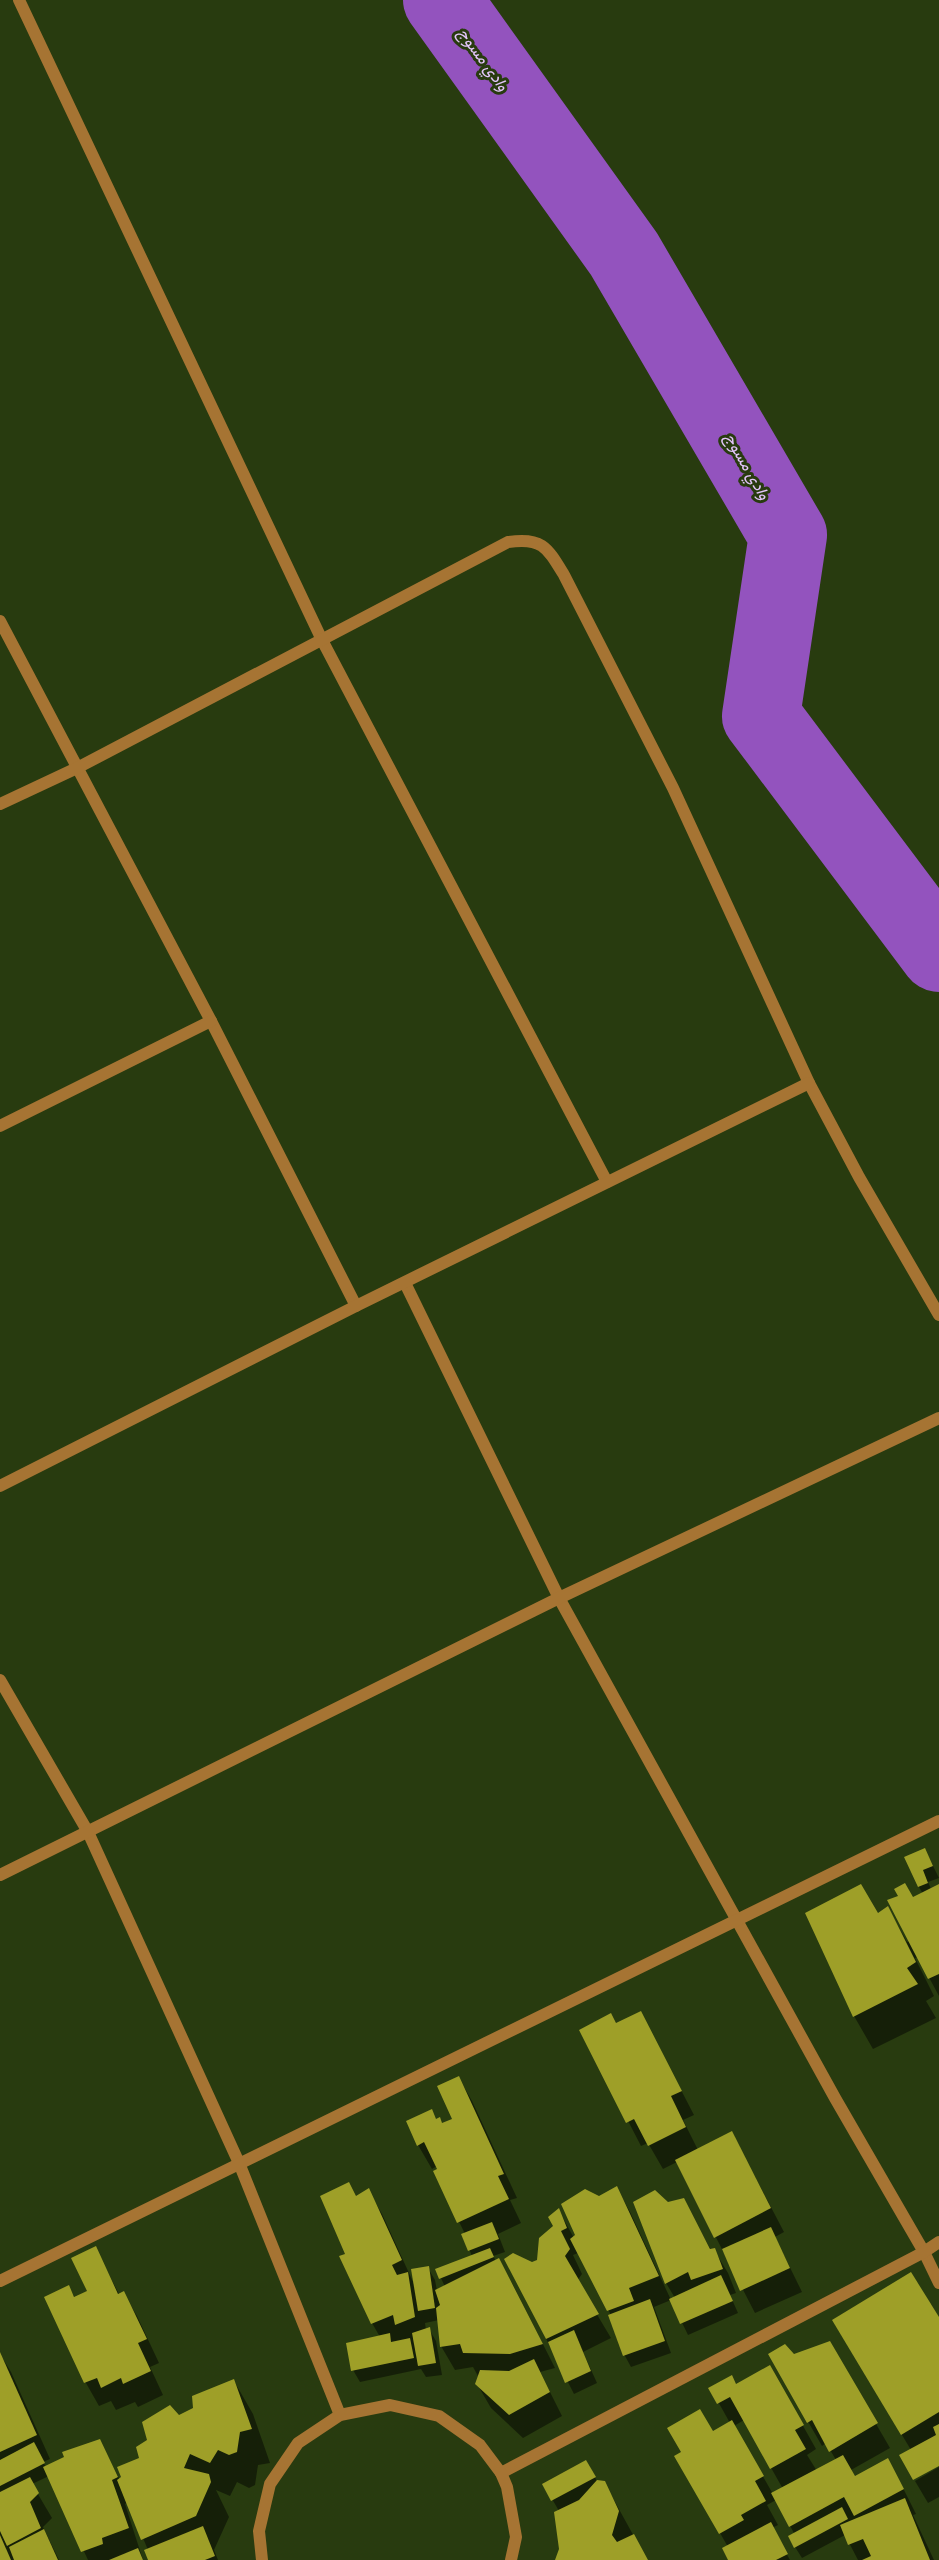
<svg xmlns="http://www.w3.org/2000/svg" width="939" height="2560" viewBox="0 0 939 2560" font-family="'Golos Text',Vazirmatn,sans-serif">
<style>
.shadow{fill:#0007;fill-rule:evenodd}
.lines{fill:none;stroke-linecap:round;stroke-linejoin:round}
.river{stroke:#9353be;stroke-width:78}
.building{fill:#9e9f28}
.minor{stroke:#a67433;stroke-width:12}
.labels{text-anchor:middle;stroke-width:6;stroke-linejoin:round;paint-order:stroke}
.water-label{font-size:16px;font-style:italic;fill:#e4c6fc;stroke:#283b0f}
</style>
<rect width="100%" height="100%" fill="#283b0f"/>
<g class="shadow">
<polygon points="925,1850 939,1878 928,1882 931,1889 939,1885 939,1996 918,1957 915,1958 934,1996 926,2001 936,2018 873,2049 854,2016 888,1908 907,1942 910,1941 913,1899 923,1894 919,1887"/>
<polygon points="641,2013 694,2115 683,2120 698,2150 732,2133 784,2232 775,2237 802,2292 755,2313 677,2162 663,2169 648,2143 641,2146 581,2030 616,2025"/>
<polygon points="459,2078 472,2101 517,2198 510,2200 521,2223 498,2234 505,2252 493,2256 496,2261 499,2260 512,2283 555,2368 540,2372 562,2416 523,2438 491,2408 477,2384 478,2376 473,2367 455,2370 441,2346 439,2320 425,2323 426,2330 429,2329 436,2341 442,2375 426,2377 421,2369 360,2382 353,2370 380,2337 372,2323 347,2255 356,2198 368,2190 382,2214 414,2284 428,2268 435,2280 437,2291 445,2287 441,2278 472,2256 463,2234 465,2234 435,2172 439,2169 437,2166 432,2169 418,2145 437,2121 442,2125 454,2119"/>
<polygon points="617,2188 630,2212 671,2300 675,2298 666,2283 668,2203 683,2200 711,2250 714,2250 728,2273 736,2293 730,2295 738,2313 688,2335 671,2300 654,2307 671,2353 631,2367 625,2356 611,2315 578,2253 573,2255 582,2274 577,2281 611,2338 583,2352 597,2383 574,2394 506,2259 532,2264 539,2261 555,2226 559,2211 574,2238 599,2198"/>
<polygon points="95,2248 119,2294 123,2293 137,2316 159,2363 150,2367 163,2395 138,2407 135,2402 116,2410 111,2401 99,2406 86,2383 46,2297 68,2287 75,2298 89,2292"/>
<polygon points="939,2320 939,2464 911,2450 853,2353"/>
<path d="M829,2343L890,2448L851,2470L855,2477L901,2484L916,2514L913,2515L934,2560H858L845,2535L802,2558L795,2547V2535L776,2500L767,2505L778,2525L772,2528L790,2560H730L728,2547L676,2456L730,2423L711,2389L736,2386L770,2367L816,2449L807,2455L817,2471L836,2460L826,2443L822,2446L770,2355L793,2356ZM744,2420L783,2489L773,2494L734,2426Z"/>
<polygon points="0,2354 11,2372 50,2459 43,2462 46,2467 99,2441 120,2480 179,2417 194,2409 234,2381 253,2414 270,2463 258,2465 255,2485 249,2488 237,2482 230,2496 216,2490 229,2517 214,2550 218,2560 149,2560 148,2550 128,2502 125,2504 143,2560 88,2560 49,2476 32,2484 52,2518 43,2527 59,2560 0,2560"/>
<polygon points="586,2462 597,2481 604,2482 647,2560 556,2560 561,2550 559,2511 544,2485"/>
<polygon points="939,2467 939,2497 928,2503 915,2481"/>
</g>
<g class="lines">
<polyline class="river" points="442,0 624,254 788,535 761,716 939,953"/>
</g>
<g class="building">
<polygon points="925,1848 933,1866 923,1870 928,1883 918,1887 904,1857"/>
<polygon points="905,1883 913,1897 939,1884 939,1974 928,1979 887,1900 898,1896 894,1889"/>
<polygon points="861,1884 878,1913 888,1906 916,1962 907,1968 918,1984 853,2017 805,1913"/>
<polygon points="641,2011 682,2091 671,2096 686,2127 648,2146 634,2119 626,2123 579,2030 611,2013 616,2023"/>
<polygon points="459,2076 504,2174 498,2176 509,2199 457,2223 433,2171 437,2169 424,2142 417,2146 406,2121 432,2109 436,2119 440,2117 442,2123 452,2119 437,2086"/>
<polygon points="732,2131 771,2208 714,2238 675,2160"/>
<polygon points="349,2182 356,2196 369,2188 402,2260 392,2265 397,2275 408,2272 415,2317 395,2325 393,2315 371,2324 339,2256 345,2254 320,2196"/>
<polygon points="617,2186 659,2276 629,2288 634,2301 607,2311 570,2239 575,2235 561,2204 585,2189 599,2196"/>
<polygon points="655,2190 668,2202 684,2198 710,2249 715,2248 723,2269 691,2280 688,2272 665,2284 633,2202"/>
<polygon points="559,2208 567,2228 561,2231 570,2249 565,2256 599,2314 546,2339 504,2259 513,2253 532,2262 537,2260 539,2238 553,2226 548,2217"/>
<polygon points="492,2222 499,2239 468,2251 461,2234"/>
<polygon points="771,2227 790,2268 740,2291 722,2249"/>
<polygon points="96,2246 118,2294 124,2291 147,2339 138,2343 151,2371 123,2384 121,2378 101,2388 97,2378 84,2383 44,2297 69,2285 74,2297 87,2291 71,2258"/>
<polygon points="490,2248 494,2257 439,2279 435,2269"/>
<polygon points="499,2258 543,2344 510,2354 463,2353 460,2344 440,2347 436,2308 440,2305 435,2290"/>
<polygon points="429,2266 435,2308 418,2311 411,2269"/>
<polygon points="911,2272 939,2317 939,2412 901,2435 832,2320"/>
<polygon points="721,2275 733,2301 680,2324 669,2299"/>
<polygon points="650,2299 665,2341 623,2356 608,2315"/>
<polygon points="430,2327 436,2363 418,2366 412,2333"/>
<polygon points="574,2330 591,2371 565,2383 548,2342"/>
<polygon points="390,2333 391,2342 410,2338 414,2358 351,2371 346,2343"/>
<polygon points="830,2341 878,2423 829,2452 812,2420 807,2423 768,2354 785,2344 794,2354"/>
<polygon points="0,2352 37,2435 0,2452"/>
<polygon points="534,2359 550,2392 509,2415 475,2384 480,2370 509,2371"/>
<polygon points="770,2365 804,2425 795,2430 806,2449 770,2469 730,2397 717,2404 708,2388 732,2375 736,2384"/>
<polygon points="234,2379 252,2429 240,2432 237,2452 229,2455 218,2450 210,2463 190,2454 184,2468 209,2474 211,2482 196,2516 141,2540 117,2480 121,2477 117,2467 139,2458 136,2447 147,2440 142,2422 170,2405 179,2415 193,2408 192,2396"/>
<polygon points="700,2409 713,2431 732,2420 764,2476 755,2481 766,2501 741,2515 744,2520 719,2534 674,2456 681,2452 667,2428"/>
<polygon points="939,2424 939,2466 913,2480 899,2455 936,2435 933,2427"/>
<polygon points="100,2439 118,2477 112,2480 129,2528 102,2538 103,2544 81,2552 43,2467 64,2457 62,2452"/>
<polygon points="34,2442 45,2463 0,2486 0,2460"/>
<polygon points="843,2455 855,2476 888,2458 904,2489 854,2516 844,2497 789,2527 771,2493"/>
<polygon points="586,2460 596,2477 551,2501 542,2484"/>
<polygon points="30,2477 39,2493 30,2502 41,2528 7,2546 0,2531 0,2492"/>
<polygon points="597,2480 605,2481 619,2511 612,2535 617,2542 634,2534 648,2560 555,2560 559,2549 554,2512 579,2500"/>
<polygon points="905,2498 930,2560 862,2560 871,2556 863,2539 848,2545 840,2525"/>
<polygon points="842,2507 848,2519 794,2548 788,2536"/>
<polygon points="771,2522 788,2554 776,2560 728,2560 722,2548"/>
<polygon points="203,2526 215,2556 205,2560 148,2560 144,2550"/>
<polygon points="44,2529 58,2560 14,2560 9,2547"/>
<polygon points="0,2535 11,2560 0,2560"/>
<polygon points="138,2548 143,2560 109,2560"/>
</g>
<g class="lines">
<g class="minor">
<polyline points="19,0 322,640 607,1182"/>
<polyline points="0,621 211,1021 356,1306"/>
<path d="M0,804L77,768L508,542C542,537 547,547 564,575L673,788L809,1083L859,1177L939,1315"/>
<polyline points="0,1126 211,1021"/>
<polyline points="405,1283 559,1598 835,2098 924,2252 939,2283"/>
<polyline points="0,1486 356,1306 809,1083"/>
<polyline points="0,1680 88,1832 239,2163 340,2415"/>
<polyline points="0,1875 559,1598 939,1418"/>
<polyline points="0,2281 939,1821"/>
<polyline points="501,2473 924,2252 939,2242"/>
<polyline points="262,2560 259,2531 270,2484 298,2443 340,2415 390,2405 439,2416 480,2445 501,2473 507,2487 516,2537 511,2560"/>
</g>
</g>
<g class="labels">
<g class="water-label">
<text transform="translate(484 59) rotate(54)" y="6">وادي مسوج</text>
<text transform="translate(748 466) rotate(60)" y="6">وادي مسوج</text>
</g>
</g>
</svg>
